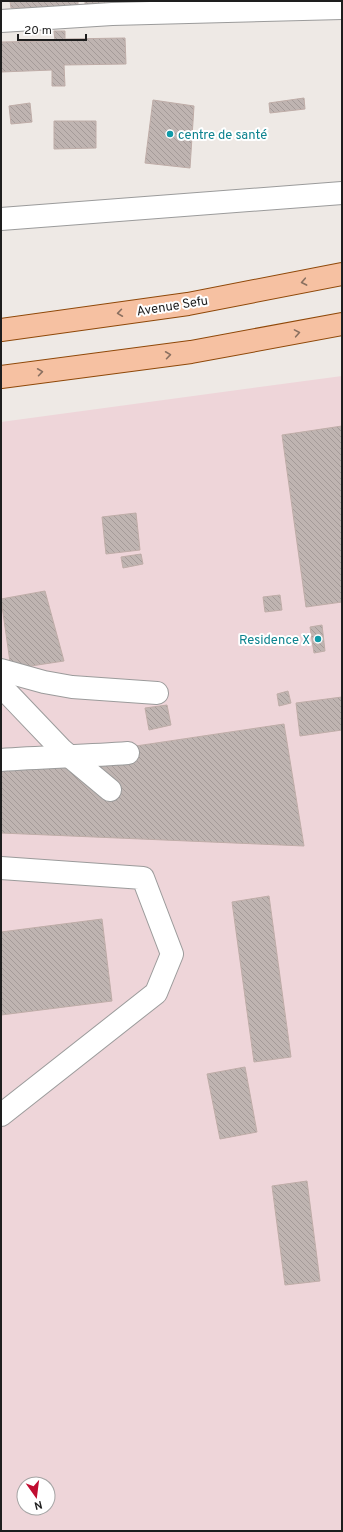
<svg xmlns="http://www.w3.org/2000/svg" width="343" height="1532" viewBox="0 0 343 1532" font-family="Overpass,sans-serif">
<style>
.commercial{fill:#eed5d9;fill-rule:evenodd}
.building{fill:url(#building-back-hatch);stroke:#bfada8}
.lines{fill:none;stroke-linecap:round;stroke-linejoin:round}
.minor-casing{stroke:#9b9b9b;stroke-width:24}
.major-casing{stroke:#8f4809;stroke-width:24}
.minor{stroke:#fff;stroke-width:22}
.major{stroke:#f6c1a2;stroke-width:22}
.oneway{stroke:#8a7060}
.culture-dot{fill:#0f9aa8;stroke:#fff;stroke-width:1.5}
.labels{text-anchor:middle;stroke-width:4;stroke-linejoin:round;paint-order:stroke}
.culture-label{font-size:13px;fill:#0d838f;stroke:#fff;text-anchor:start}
.street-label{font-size:13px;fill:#1e1e1e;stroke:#fff}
</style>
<defs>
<pattern id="building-back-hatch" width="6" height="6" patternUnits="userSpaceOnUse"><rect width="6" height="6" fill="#bfb4b1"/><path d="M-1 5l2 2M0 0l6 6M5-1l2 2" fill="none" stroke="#a49a98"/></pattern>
</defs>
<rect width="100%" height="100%" fill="#eee9e5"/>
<path class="commercial" d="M342,376V1531H1V422ZM24,1484H48V1508H24Z"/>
<g class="building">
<polygon points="10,1 78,1 78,7 11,8"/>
<polygon points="85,1 130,1 130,3 85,8"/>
<polygon points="54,31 65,31 65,39 125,38 126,64 64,65 65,86 52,86 52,70 1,72 1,42 55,41"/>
<polygon points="304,98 305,109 270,113 269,103"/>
<polygon points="153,100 194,106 190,168 145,163"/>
<polygon points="30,103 32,122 11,124 9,106"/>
<polygon points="54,121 96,121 96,148 54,149"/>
<polygon points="342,426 342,602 306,607 282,435"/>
<polygon points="136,513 140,550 106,554 102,517"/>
<polygon points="141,554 143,564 123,568 121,557"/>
<polygon points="45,591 64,661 11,669 1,599"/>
<polygon points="280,595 282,610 265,612 263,597"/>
<polygon points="322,625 325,651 314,653 310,627"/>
<polygon points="288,691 291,703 279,706 277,694"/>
<polygon points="342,697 342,730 300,736 296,703"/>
<polygon points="167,705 171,725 149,730 145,708"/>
<polygon points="284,724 304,846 1,833 1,766"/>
<polygon points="269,896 291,1057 254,1062 232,902"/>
<polygon points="102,919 112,1001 1,1015 1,932"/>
<polygon points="245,1067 257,1132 220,1139 207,1074"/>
<polygon points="307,1181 320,1281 285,1285 272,1186"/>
</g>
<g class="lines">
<defs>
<g id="minor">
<polyline points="1,21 112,14 342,8"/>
<polyline points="1,219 342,193"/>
<polyline points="1,670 44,682 72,687 157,693"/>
<polyline points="1,686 62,750 110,790"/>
<path d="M1,760C44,757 86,756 128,753"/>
<polyline points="1,868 143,878 172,954 156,993 1,1115"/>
</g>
<g id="major">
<polyline points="1,330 188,304 342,274"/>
<polyline points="1,377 191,352 342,324"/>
</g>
</defs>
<use href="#minor" class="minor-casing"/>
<use href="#major" class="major-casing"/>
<use href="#minor" class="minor"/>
<use href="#major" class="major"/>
</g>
<defs><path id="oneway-chevron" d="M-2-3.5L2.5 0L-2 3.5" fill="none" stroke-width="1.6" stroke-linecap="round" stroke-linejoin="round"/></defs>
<g class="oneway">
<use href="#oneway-chevron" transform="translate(304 282) rotate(169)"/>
<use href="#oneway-chevron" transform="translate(120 313) rotate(172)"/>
<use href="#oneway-chevron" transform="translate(297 333) rotate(-10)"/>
<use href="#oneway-chevron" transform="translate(168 355) rotate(-8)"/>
<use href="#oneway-chevron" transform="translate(40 372) rotate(-8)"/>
</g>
<g class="culture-dot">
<circle cx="170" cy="134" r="4"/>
<circle cx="318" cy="639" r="4"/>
</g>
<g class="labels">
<g class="culture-label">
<text x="178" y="139">centre de santé</text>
<text x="310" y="644" text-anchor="end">Residence X</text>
</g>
<g class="street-label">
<text transform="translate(172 305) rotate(-9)" y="5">Avenue Sefu</text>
</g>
</g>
<rect width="343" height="1532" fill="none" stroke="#1e1e1e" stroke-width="4"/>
<g transform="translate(36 1496) rotate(166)"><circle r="19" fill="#ffffff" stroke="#a5a5a5"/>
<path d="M0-3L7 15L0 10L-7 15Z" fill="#c00c30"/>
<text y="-6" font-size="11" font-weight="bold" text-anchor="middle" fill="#1e1e1e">N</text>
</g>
<path d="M18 34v6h68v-6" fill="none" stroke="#1e1e1e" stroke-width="2"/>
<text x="24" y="34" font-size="12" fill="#1e1e1e" stroke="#ffffff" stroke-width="3" paint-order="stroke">20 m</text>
</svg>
